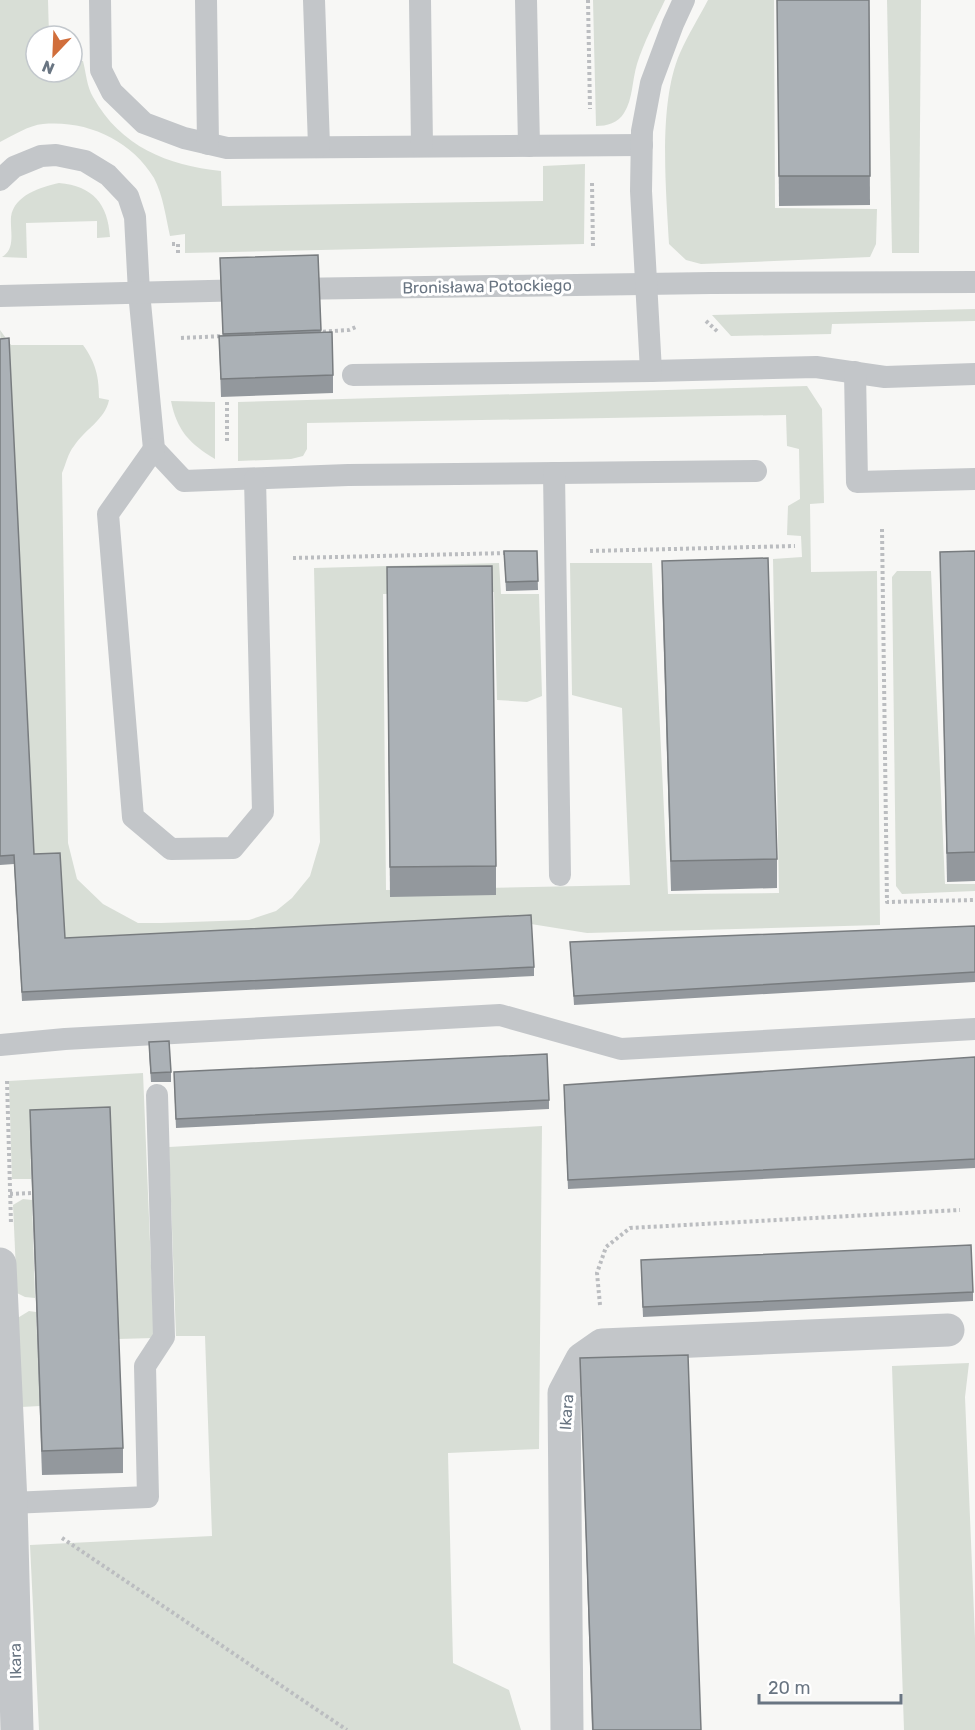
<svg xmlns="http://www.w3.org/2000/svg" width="975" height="1730" viewBox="0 0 975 1730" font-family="Rubik,sans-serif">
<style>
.green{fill:#d8ded6}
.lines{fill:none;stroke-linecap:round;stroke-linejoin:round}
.path{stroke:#bbbdc0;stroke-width:4;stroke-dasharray:3 3;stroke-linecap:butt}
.lane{stroke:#c3c6c9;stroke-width:22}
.street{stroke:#c3c6c9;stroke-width:33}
.wall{fill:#93989d}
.building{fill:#abb1b6;stroke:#787c7f;stroke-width:1.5}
.labels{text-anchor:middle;stroke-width:6;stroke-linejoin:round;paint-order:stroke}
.street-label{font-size:16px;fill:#697582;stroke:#fff}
</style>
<rect width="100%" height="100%" fill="#f7f7f5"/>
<g class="green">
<path d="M0,0H48L49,36H36V72H72V61H83C86,73 87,87 93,97C121,147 167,165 221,171L222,206L543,201V166L585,164L584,244L185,253V234L170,236C166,218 163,195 154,178C131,140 87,120 43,124C29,125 12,136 0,142Z"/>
<path d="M593,0H665C655,21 644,42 637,64C632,80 633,99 624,113C618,123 607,126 596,126Z"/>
<path d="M708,0H774L775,208L877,209L876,244L870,257L701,264L686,260L669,244C666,189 658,103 680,53C688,35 699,17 708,0Z"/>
<polygon points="887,0 921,0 919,253 892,253"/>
<path d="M59,183C93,186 108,204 110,237L97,238V221L26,223L27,258L2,257C16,249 10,231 11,217C14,195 41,187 59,183Z"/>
<polygon points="975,309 975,321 832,324 831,334 731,336 712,315"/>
<path d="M0,330L11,345H83C96,363 99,377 99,398L109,400C105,420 85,429 74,446C68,453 66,464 62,473L68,843L77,879L103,904L138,923H161L249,920L276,911L292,898L310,876L320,842L314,568L499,563L501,594H539L542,696L527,702L497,700L494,592L383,594L386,890L630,885L622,708L572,695L570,563H652L668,894L779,893L773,559L802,557L801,536L787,535L788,506L800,499L799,449L787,446L786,415L307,423V449L303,456L291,459L238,461V402L807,386L822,409L824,503L810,504L811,572L877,571L880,925L587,933L531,924L65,947L34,863Z"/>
<path d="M171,401L215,402V459C190,444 177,431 171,401Z"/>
<polygon points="897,571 931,571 945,884 975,884 975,891 902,894 896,886 892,577"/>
<polygon points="143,1073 154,1338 118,1339 30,1134 31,1179 12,1179 9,1081"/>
<polygon points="542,1126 539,1449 448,1453 453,1663 509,1690 521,1730 39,1730 30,1545 212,1536 205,1336 176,1336 169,1147"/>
<polygon points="23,1199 32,1200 35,1298 25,1297 17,1293 13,1205"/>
<polygon points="29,1311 36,1312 40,1406 21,1407 16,1319"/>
<polygon points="969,1363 965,1397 975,1638 975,1730 904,1730 892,1366"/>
</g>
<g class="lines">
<g class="path">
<polyline points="588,0 590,109"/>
<polyline points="592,183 593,247"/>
<polyline points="172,244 178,244 178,254"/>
<polyline points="706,321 718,332"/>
<polyline points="317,332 349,330 356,327"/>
<polyline points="181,338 224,336"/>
<polyline points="227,402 227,443"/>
<polyline points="882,529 887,902 975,900"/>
<polyline points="590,551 795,546"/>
<polyline points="293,558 508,553"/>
<polyline points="7,1081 11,1224"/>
<polyline points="10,1194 32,1193"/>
<polyline points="600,1305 597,1273 606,1247 630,1228 960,1210"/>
<polyline points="62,1538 347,1730"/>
</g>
<g class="lane">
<polyline points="100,0 101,70 112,92 144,123 184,138 227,148 642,145"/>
<polyline points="206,0 208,144"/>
<polyline points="314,0 319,146"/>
<polyline points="420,0 422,146"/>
<polyline points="526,0 529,146"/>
<polyline points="0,180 14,167 41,156 56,155 85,161 108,175 128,196 135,217 139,292 154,449 184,481 348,475 756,471"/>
<polyline points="290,289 711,283 975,282"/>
<polyline points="0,296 251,290"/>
<polyline points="651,371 816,367 885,377 975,374"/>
<polyline points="855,372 857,482 975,479"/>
<polyline points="353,375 651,371 641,191 642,131 651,83 673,24 684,0"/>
<polyline points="154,449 108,514 133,817 171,849 233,848 263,812 255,479"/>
<polyline points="554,473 560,875"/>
<polyline points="0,1045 65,1039 500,1015 621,1049 975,1029"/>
<polyline points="11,1503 148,1497 145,1366 164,1337 157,1095"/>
</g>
<g class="street">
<polyline points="0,1264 11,1503 17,1730"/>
<polyline points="567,1730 564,1393 582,1359 602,1345 948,1330"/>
</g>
</g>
<g class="wall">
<polygon points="777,0 869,0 870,205 779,206"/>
<polygon points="318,255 321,332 333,375 333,393 221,397 219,336 223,336 220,267"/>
<polygon points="0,339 34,854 65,938 534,967 534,976 22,1001 14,864 0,865"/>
<polygon points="504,551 537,551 538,590 506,591"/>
<polygon points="975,551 975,881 947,882 940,552"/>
<polygon points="662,561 777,859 777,888 671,891 662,590"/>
<polygon points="387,596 496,866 496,895 390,897"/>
<polygon points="975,926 975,982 574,1005 570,942"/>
<polygon points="149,1052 171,1072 171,1082 151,1082"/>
<polygon points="975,1057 975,1168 568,1189 564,1094"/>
<polygon points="174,1081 549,1100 549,1109 176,1128"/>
<polygon points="30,1110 123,1448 123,1473 42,1475 30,1134"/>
<polygon points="641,1269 973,1292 973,1301 643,1317"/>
<polygon points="580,1358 701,1730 592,1730"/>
</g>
<g class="building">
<polygon points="777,0 869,0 870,176 779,176"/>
<polygon points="318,255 321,330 223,334 220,258"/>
<polygon points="332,332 333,375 221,379 219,336"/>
<polygon points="9,338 34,854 60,853 65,938 531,915 534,967 22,992 14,855 0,856 0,339"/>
<polygon points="504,551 537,551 538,581 506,582"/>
<polygon points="975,551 975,852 947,853 940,552"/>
<polygon points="768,558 777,859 671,861 662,561"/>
<polygon points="492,566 496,866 390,867 387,567"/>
<polygon points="975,926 975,972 574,996 570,942"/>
<polygon points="169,1041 171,1072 151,1073 149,1042"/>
<polygon points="547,1054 549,1100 176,1119 174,1072"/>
<polygon points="975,1057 975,1159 568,1180 564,1085"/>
<polygon points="110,1107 123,1448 42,1451 30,1110"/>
<polygon points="971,1245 973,1292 643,1307 641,1260"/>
<polygon points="688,1355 701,1730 593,1730 580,1358"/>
</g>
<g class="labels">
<g class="street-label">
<text transform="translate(487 286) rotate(-1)" y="6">Bronisława Potockiego</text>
<text transform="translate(566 1412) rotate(-86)" y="6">Ikara</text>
<text transform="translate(15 1661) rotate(-91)" y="6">Ikara</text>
</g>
</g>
<g transform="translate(54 54) rotate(203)"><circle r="28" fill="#ffffff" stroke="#c3c8cd" stroke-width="1.5"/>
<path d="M0-4.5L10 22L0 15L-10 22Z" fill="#d16e3b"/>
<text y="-9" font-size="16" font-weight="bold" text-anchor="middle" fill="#697582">N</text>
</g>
<path d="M759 1694v9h142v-9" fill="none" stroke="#697582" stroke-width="3"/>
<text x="768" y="1694" font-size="18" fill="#697582" stroke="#ffffff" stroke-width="4.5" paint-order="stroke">20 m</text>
</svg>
